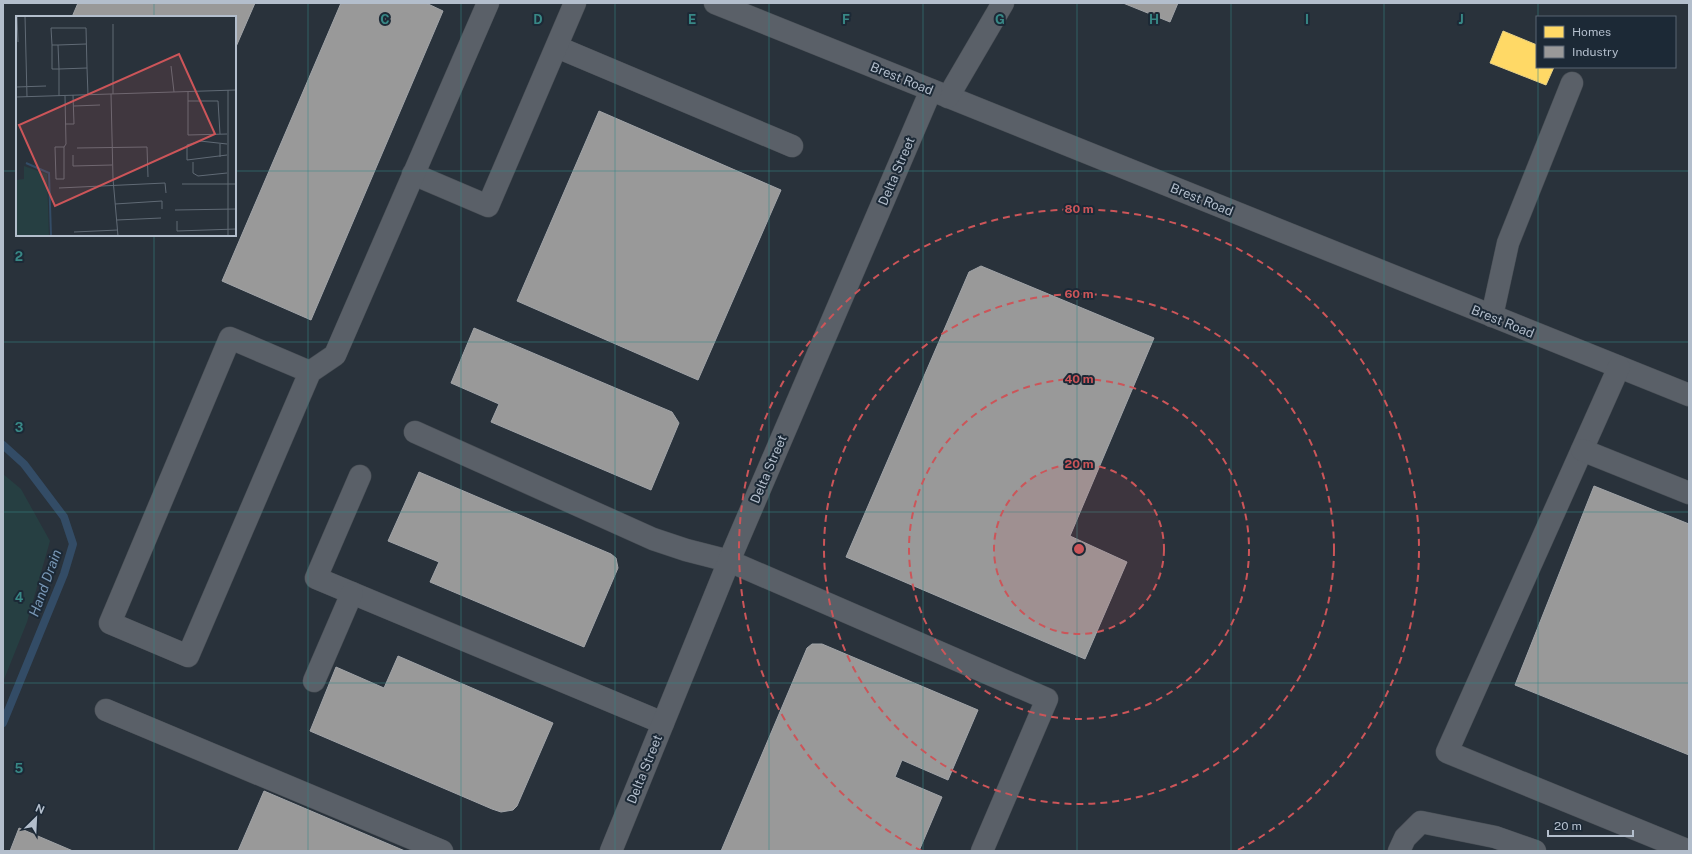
<svg xmlns="http://www.w3.org/2000/svg" width="1692" height="854" viewBox="0 0 1692 854" font-family="'Public Sans',sans-serif">
<style>
.green{fill:#263f42}
.homes{fill:#ffd966;stroke:#e8d185}
.industry{fill:#999;stroke:#a1a4a8}
.lines{fill:none;stroke-linecap:round;stroke-linejoin:round}
.stream{stroke:#334c66;stroke-width:8}
.minor-casing{stroke:#484e55;stroke-width:23}
.minor{stroke:#5a6068;stroke-width:22}
.grid{fill:none;stroke:#388886;stroke-width:1;stroke-opacity:0.55}
.ring{fill:none;stroke:#cc5559;stroke-width:2;stroke-dasharray:7 5}
.labels{text-anchor:middle;stroke-width:4;stroke-linejoin:round;paint-order:stroke}
.street-label{font-size:13px;fill:#b3becc;stroke:#1c2936}
.water-label{font-size:14px;font-style:italic;fill:#7897b6;stroke:#1c2936}
.inset-river{fill:none;stroke:#334c66;stroke-width:2}
.inset-road{fill:none;stroke:#606a75;stroke-width:1}
.view{fill:#cc5559;fill-opacity:0.15;stroke:#cc5559;stroke-width:2}
.inset-edge{fill:none;stroke:#b3becc;stroke-width:2}
.grid-label{font-size:13px;text-anchor:middle;font-weight:bold;fill:#388886;stroke:#1c2936;stroke-width:4;stroke-linejoin:round;paint-order:stroke}
.centre{fill:#cc5559;stroke:#1c2936;stroke-width:2}
.ring-label{font-size:12px;text-anchor:middle;font-weight:bold;fill:#cc5559;stroke:#1c2936;stroke-width:4;stroke-linejoin:round;paint-order:stroke}
</style>
<rect width="100%" height="100%" fill="#29323b"/>
<polygon class="green" points="3,474 21,489 50,541 27,622 3,682"/>
<polygon class="homes" points="1503,31 1537,45 1537,67 1554,67 1546,85 1490,63"/>
<g class="industry">
<polygon points="78,3 255,3 235,49 235,17 72,17"/>
<polygon points="341,3 426,3 443,11 311,320 222,281"/>
<polygon points="1123,3 1178,3 1170,22"/>
<polygon points="599,111 781,190 698,380 517,301"/>
<polygon points="981,266 1154,338 1070,536 1127,562 1085,659 846,557 969,272"/>
<polygon points="474,328 672,412 679,423 651,490 491,422 499,404 451,383"/>
<polygon points="419,472 611,554 616,558 618,568 584,647 430,582 439,562 388,541"/>
<polygon points="1594,486 1689,524 1689,755 1515,685"/>
<polygon points="812,644 822,644 978,710 948,780 902,760 895,777 942,797 919,851 721,851 807,648"/>
<polygon points="398,656 553,723 517,806 513,810 501,812 492,809 310,731 336,667 384,688"/>
<polygon points="264,791 405,851 238,851"/>
<polygon points="19,828 73,851 10,851"/>
</g>
<g class="lines">
<polyline class="stream" points="3,445 24,464 64,517 73,544 64,574 3,723"/>
<defs>
<g id="minor">
<polyline points="715,3 1689,395"/>
<polyline points="557,47 792,146"/>
<polyline points="948,97 1003,3"/>
<polyline points="413,174 488,206 575,3"/>
<polyline points="1492,316 1508,243 1572,83"/>
<polyline points="1619,367 1447,752 1689,851"/>
<polyline points="310,372 230,338 110,623 188,656 310,372 335,355 488,3"/>
<polyline points="415,432 653,539 686,550 729,561 1047,699 982,851"/>
<polyline points="1582,450 1689,493"/>
<polyline points="360,476 316,578 663,723"/>
<polyline points="314,681 352,593"/>
<polyline points="106,710 442,851"/>
<polyline points="611,851 729,561 931,90"/>
<polyline points="1399,851 1405,838 1421,822 1495,837 1535,851"/>
</g>
</defs>
<use href="#minor" class="minor-casing"/>
<use href="#minor" class="minor"/>
</g>
<path class="grid" d="M154,3V17M308,3V851M461,3V851M615,3V851M769,3V851M923,3V851M1077,3V851M1231,3V851M1384,3V851M1538,3V17M1538,67V851M3,171H17M235,171H1689M154,235V851M3,342H1689M3,512H1689M3,683H1689"/>
<circle cx="1079" cy="549" r="85" fill="#cc5559" fill-opacity=".12"/>
<g class="ring">
<circle cx="1079" cy="549" r="85"/>
<circle cx="1079" cy="549" r="170"/>
<circle cx="1079" cy="549" r="255"/>
<path d="M922 851A340 340 0 1 1 1236 851"/>
</g>
<g class="labels">
<g class="street-label">
<text transform="translate(902 78) rotate(22)" y="5">Brest Road</text>
<text transform="translate(896 171) rotate(-67)" y="5">Delta Street</text>
<text transform="translate(1202 199) rotate(22)" y="5">Brest Road</text>
<text transform="translate(1503 321) rotate(22)" y="5">Brest Road</text>
<text transform="translate(768 469) rotate(-67)" y="5">Delta Street</text>
<text transform="translate(644 769) rotate(-68)" y="5">Delta Street</text>
</g>
<g class="water-label">
<text transform="translate(45 583) rotate(-70)" y="5">Hand Drain</text>
</g>
</g>
<g transform="translate(16 16)">
<rect width="220" height="220" fill="#29323b"/>
<path d="M8,150L31,158L33,220H0V164L8,163Z" fill="#263f42"/>
<path class="inset-river" d="M10,147L33,157L35,220"/>
<path class="inset-road" d="M1,0L2,26M9,0L11,81M36,29V53H43L42,29H36L35,12H70L71,52M42,29L70,28M155,50L158,76M0,71L30,70M172,75V119L211,118M95,78L97,163L102,220M97,78V8M43,80V53L71,52L72,79M0,81L220,74M172,85H202L204,118M58,90L84,89M49,108H58L57,79M48,131V163H40L39,131H48L50,128L49,80M61,132L131,131L132,161M57,139V150L96,149M211,139L171,144V129L184,125L211,128M204,141V128M177,146V157L182,160L211,157M166,168H220M43,172L149,167L150,177M99,188L146,185V193M159,194L220,193M101,204L145,202M161,205V215L220,213M58,216L102,214M212,220V74"/>
<path class="view" d="M163,38L199,118L39,190L3,109Z"/>
<rect width="220" height="220" class="inset-edge"/>
</g>
<g class="grid-label">
<text x="385" y="24">C</text>
<text x="538" y="24">D</text>
<text x="692" y="24">E</text>
<text x="846" y="24">F</text>
<text x="1000" y="24">G</text>
<text x="1154" y="24">H</text>
<text x="1307" y="24">I</text>
<text x="1461" y="24">J</text>
<text x="19" y="261">2</text>
<text x="19" y="432">3</text>
<text x="19" y="602">4</text>
<text x="19" y="773">5</text>
</g>
<circle cx="1079" cy="549" r="6" class="centre"/>
<g class="ring-label">
<text x="1079" y="213">80 m</text>
<text x="1079" y="298">60 m</text>
<text x="1079" y="383">40 m</text>
<text x="1079" y="468">20 m</text>
</g>
<rect width="1692" height="854" fill="none" stroke="#b3becc" stroke-width="8"/>
<rect x="1536" y="16" width="140" height="52" fill="#1c2936" stroke="#586572"/>
<rect x="1544" y="26" width="20" height="12" fill="#ffd966" stroke="#586572"/>
<text x="1572" y="36" font-size="12" fill="#b3becc">Homes</text>
<rect x="1544" y="46" width="20" height="12" fill="#999999" stroke="#586572"/>
<text x="1572" y="56" font-size="12" fill="#b3becc">Industry</text>
<g transform="translate(36 818) rotate(24)" stroke="#1c2936" stroke-width="3" paint-order="stroke">
<path d="M0-3L7 15L0 10L-7 15Z" fill="#b3becc"/>
<text y="-6" font-size="11" font-weight="bold" text-anchor="middle" fill="#b3becc">N</text>
</g>
<path d="M1548 830v6h85v-6" fill="none" stroke="#b3becc" stroke-width="2"/>
<text x="1554" y="830" font-size="12" fill="#b3becc" stroke="#1c2936" stroke-width="3" paint-order="stroke">20 m</text>
</svg>
